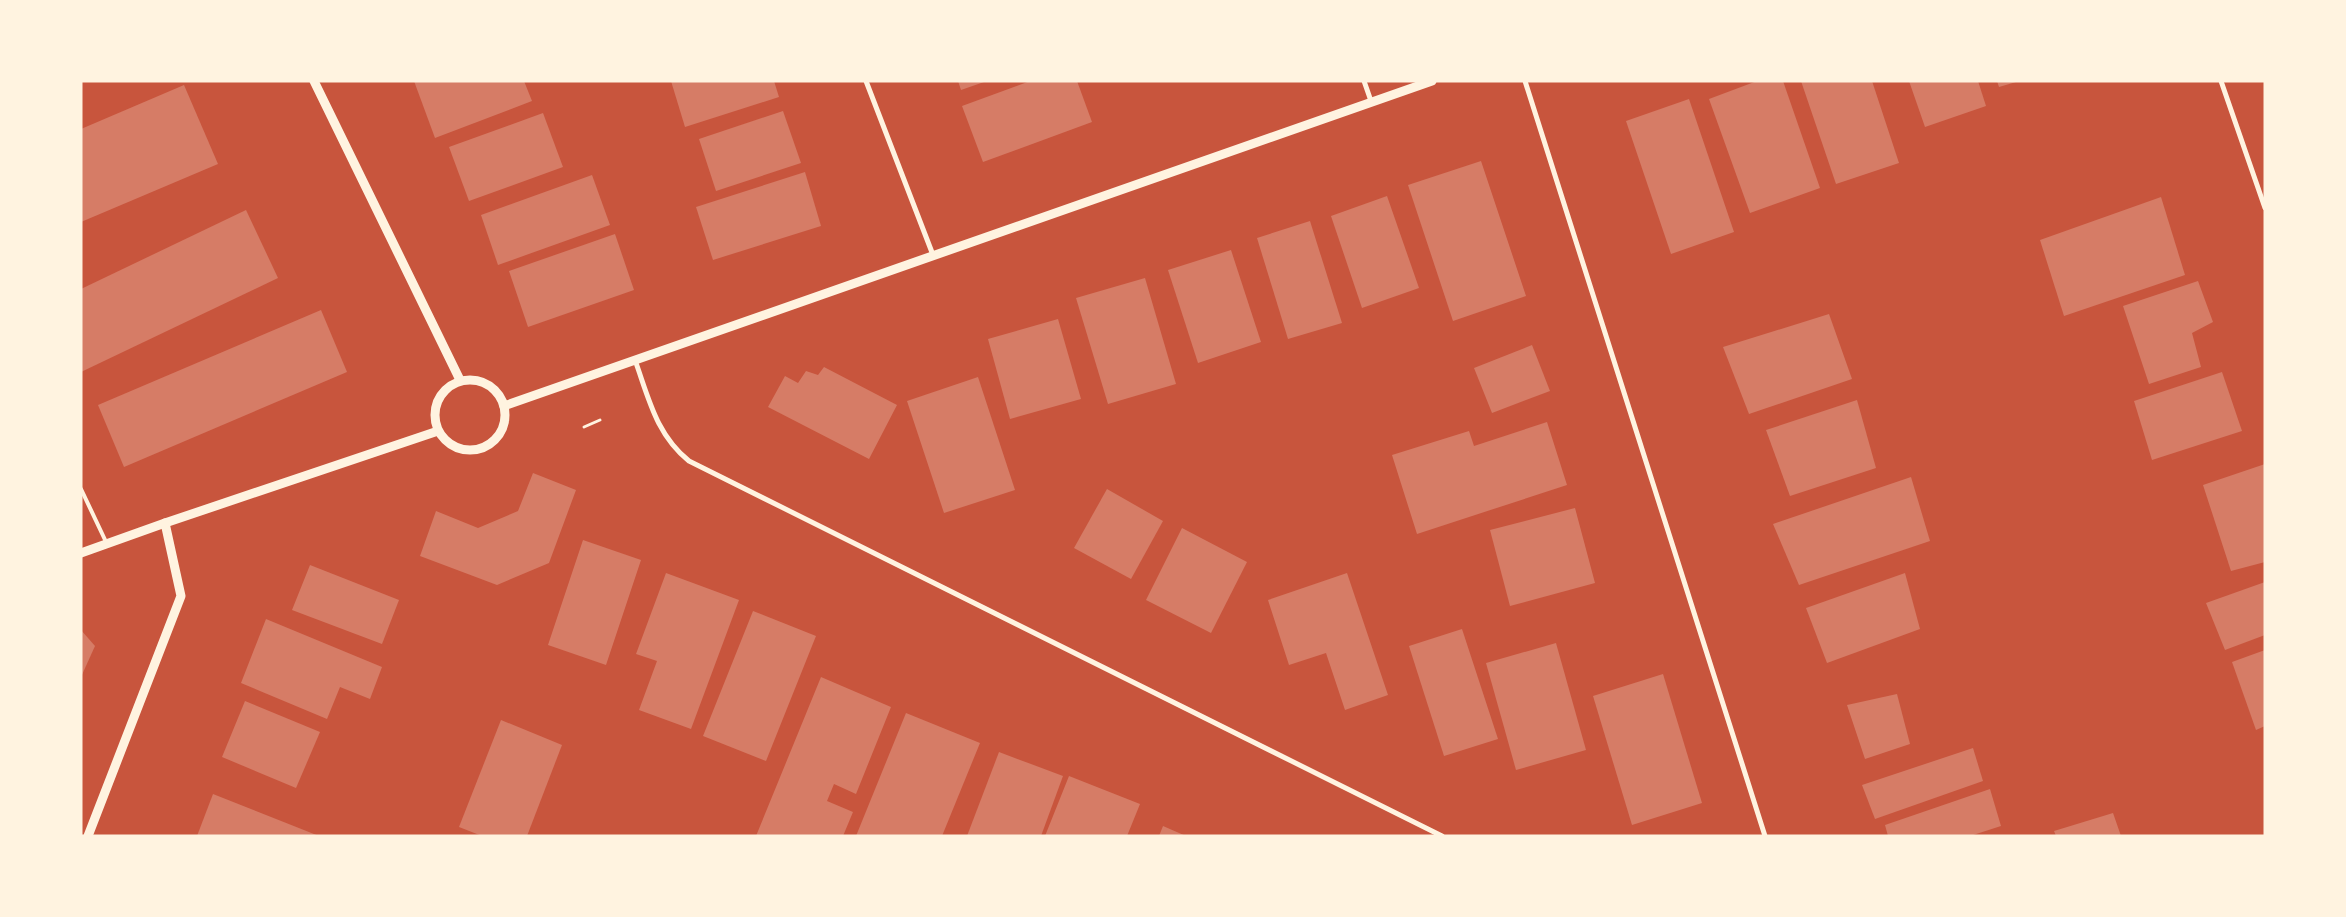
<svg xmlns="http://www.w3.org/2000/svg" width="2346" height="917" viewBox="0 0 2346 917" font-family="'PT Sans',sans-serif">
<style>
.building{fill:#d67c66}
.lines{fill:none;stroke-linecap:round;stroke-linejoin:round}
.path{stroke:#fff3e0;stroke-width:3}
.service{stroke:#fff3e0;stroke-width:4}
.minor{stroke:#fff3e0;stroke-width:5}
.tertiary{stroke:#fff3e0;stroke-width:9}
</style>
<rect width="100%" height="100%" fill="#c8553d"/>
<g class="building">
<polygon points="414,81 524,81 532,101 435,138"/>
<polygon points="671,81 774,81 779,97 685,127"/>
<polygon points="958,81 984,81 984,82 961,90"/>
<polygon points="1030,81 1077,81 1092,122 983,162 962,106"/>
<polygon points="1757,81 1783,81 1820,188 1750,213 1709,99"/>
<polygon points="1801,81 1872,81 1899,163 1836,184"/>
<polygon points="1909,81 1978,81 1986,106 1925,127"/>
<polygon points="1997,81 2016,81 2016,82 1999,87"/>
<polygon points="184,85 218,164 81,222 81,129"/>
<polygon points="1689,99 1734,232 1671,254 1626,121"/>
<polygon points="783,111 801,163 716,191 699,139"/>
<polygon points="543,113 563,167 469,201 449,147"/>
<polygon points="1481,161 1526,296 1453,321 1408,185"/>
<polygon points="805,172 821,226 713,260 696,207"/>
<polygon points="592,175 610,225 498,265 481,215"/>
<polygon points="1387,196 1419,288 1362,308 1331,216"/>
<polygon points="2161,197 2185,275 2064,316 2040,240"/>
<polygon points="246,210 278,278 81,372 81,289"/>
<polygon points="1310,221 1342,323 1288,339 1257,238"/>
<polygon points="615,234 634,290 528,327 509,271"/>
<polygon points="1231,250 1261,342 1198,363 1168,270"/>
<polygon points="1145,278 1176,384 1108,404 1076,298"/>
<polygon points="2198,281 2213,322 2192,333 2201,367 2149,384 2123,306"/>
<polygon points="321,310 347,372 124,467 98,405"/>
<polygon points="1829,314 1852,379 1749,414 1723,347"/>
<polygon points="1058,319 1081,399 1010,419 988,339"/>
<polygon points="1532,345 1550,391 1492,413 1474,368"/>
<polygon points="824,367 897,405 869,459 768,407 785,376 798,383 806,371 818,375"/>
<polygon points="2222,372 2242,431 2152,460 2134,401"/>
<polygon points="978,377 1015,490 944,513 907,401"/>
<polygon points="1857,400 1876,468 1790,496 1766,430"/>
<polygon points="1547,422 1567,485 1417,534 1392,455 1469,431 1474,446"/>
<polygon points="2265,464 2265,562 2231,571 2203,485"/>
<polygon points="533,473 576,490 549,563 497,585 420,556 436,511 478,528 518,511"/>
<polygon points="1911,477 1930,541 1799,585 1773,524"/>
<polygon points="1107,489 1163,521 1131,579 1074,548"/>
<polygon points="1575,508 1595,583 1510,606 1490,530"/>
<polygon points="1182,528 1247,562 1211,633 1146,600"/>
<polygon points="583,540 641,560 606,665 548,645"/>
<polygon points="310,565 399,600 382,644 292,610"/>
<polygon points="666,573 739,600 691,729 639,710 657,661 636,654"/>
<polygon points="1347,573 1388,695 1345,710 1326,653 1289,665 1268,600"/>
<polygon points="1905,573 1920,629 1827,663 1806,608"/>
<polygon points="2265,582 2265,635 2225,650 2206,603"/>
<polygon points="753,611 816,636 766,761 703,736"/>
<polygon points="266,619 382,667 370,699 340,687 327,719 241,683"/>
<polygon points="1462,629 1498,739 1444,756 1409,646"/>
<polygon points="81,630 95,646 81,677"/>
<polygon points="1556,643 1586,750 1516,770 1486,663"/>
<polygon points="2265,650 2265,726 2256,730 2232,662"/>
<polygon points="1663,674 1702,803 1632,825 1593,696"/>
<polygon points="821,677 891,707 856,794 834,784 827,801 853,812 843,836 756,836"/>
<polygon points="1897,694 1910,744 1865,759 1847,705"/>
<polygon points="245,701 320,732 296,788 222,757"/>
<polygon points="906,713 980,743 942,836 856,836"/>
<polygon points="501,720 562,745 527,836 482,836 459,827"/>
<polygon points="1973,748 1983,781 1875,819 1862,785"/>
<polygon points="999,752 1063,776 1041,836 967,836"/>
<polygon points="1069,776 1140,804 1127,836 1045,836"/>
<polygon points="1990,789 2001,826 1970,836 1888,836 1885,825"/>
<polygon points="213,794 319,836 197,836"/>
<polygon points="2113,813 2121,836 2056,836 2054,831"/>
<polygon points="1163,826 1186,836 1159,836"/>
</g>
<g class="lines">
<polyline class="path" points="584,427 600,420"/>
<polyline class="service" points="81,489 107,544"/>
<g class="minor">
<polyline points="866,81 933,255"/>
<polyline points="1364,81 1371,101"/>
<polyline points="1525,81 1765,836"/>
<polyline points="2221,81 2265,208"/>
<path d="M635,360C649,399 656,434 689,461L1442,836"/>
</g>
<g class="tertiary">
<polyline points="314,81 460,380"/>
<circle cx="470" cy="415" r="35"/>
<polyline points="504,406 1432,81"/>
<polyline points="81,553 165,523 438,431"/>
<polyline points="88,836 181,596 165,523"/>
</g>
</g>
<rect width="2346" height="917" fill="none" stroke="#fff3e0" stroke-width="165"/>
</svg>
